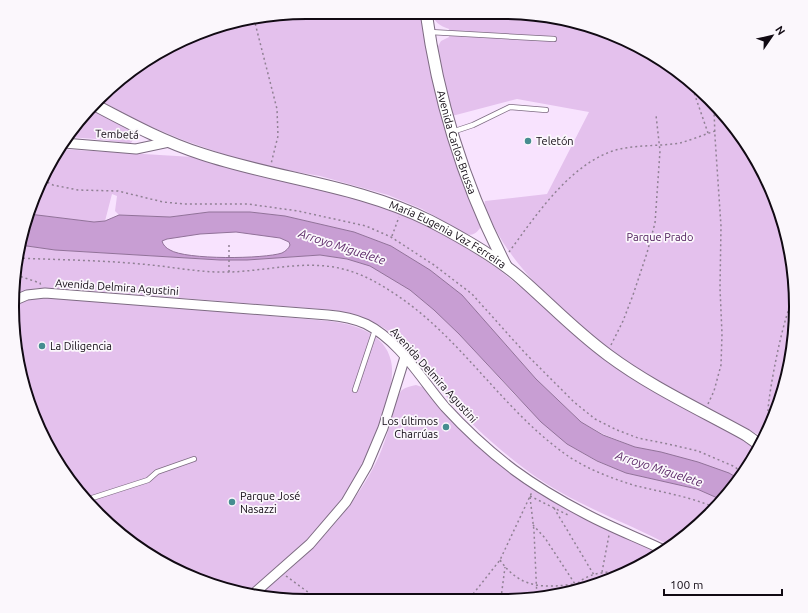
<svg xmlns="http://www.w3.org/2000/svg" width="808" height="613" viewBox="0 0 808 613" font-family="Ubuntu,sans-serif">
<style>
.green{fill:#e4c1ed}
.water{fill:#c89ed3;stroke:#917299;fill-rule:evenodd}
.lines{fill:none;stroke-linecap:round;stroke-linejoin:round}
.service-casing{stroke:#7d6b82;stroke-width:6}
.minor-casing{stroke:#7d6b82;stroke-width:11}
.tertiary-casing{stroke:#7d6b82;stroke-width:13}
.path{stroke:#908194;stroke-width:1.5;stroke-dasharray:2 3;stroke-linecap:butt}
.service{stroke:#fff;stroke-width:4.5}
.minor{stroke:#fff;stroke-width:9}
.tertiary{stroke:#fff;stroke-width:11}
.poi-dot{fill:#468d90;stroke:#fbf7fc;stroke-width:1.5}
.labels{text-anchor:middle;stroke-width:3.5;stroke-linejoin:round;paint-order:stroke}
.street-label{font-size:11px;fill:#110a13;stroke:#fbf7fc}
.poi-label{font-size:11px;fill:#110a13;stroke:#fbf7fc;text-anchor:start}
.park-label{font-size:11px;fill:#481554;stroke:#fbf7fc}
.water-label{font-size:12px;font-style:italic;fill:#5c2968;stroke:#fbf7fc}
.rim{fill:none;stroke:#110a13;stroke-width:2}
</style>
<rect width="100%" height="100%" fill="#f8e3fe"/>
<g class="green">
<path d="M307,12H422L483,223C479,231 474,237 466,234L422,209L388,195L320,176L274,168L243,161L183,140L142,123L98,99L159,52L230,22Z"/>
<path d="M431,12L521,13L578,22L632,42L681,73L746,143L774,194L790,249L796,307L790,364L773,419L766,433L763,430L758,434L755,433C724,416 692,401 661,384C605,351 540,298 504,244C497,233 491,221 485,209L484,207L485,201L547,194L589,112L517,99L452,116L437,48L441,41L449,37V29C440,26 434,22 431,12Z"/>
<polygon points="92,107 133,132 134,138 131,143 126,143 96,139 68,137"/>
<polygon points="60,149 193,157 212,161 263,177 313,187 379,205 411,218 437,231 462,245 498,269 527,292 574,334 624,372 652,391 747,442 757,451 746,470 739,479 729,473 661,452 635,447 603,434 581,422 536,379 462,295 430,270 391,246 354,232 285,216 250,212 209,212 170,217 119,215 115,211 117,196 112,194 105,221 94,222 29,214 51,159"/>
<path d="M20,245L55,250L220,260H247L320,255L347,259L370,266L410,290L434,310L459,334L514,394L567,444L596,461L626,473L697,489L722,500L710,515L671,546C624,521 572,504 529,472C498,449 469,423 444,394C431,381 422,365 410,351C390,326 362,315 332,310L68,289L38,288L14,294Z"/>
<path d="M40,296L329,321C354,324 385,333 391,361C399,395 361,473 341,501C315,536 281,567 245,593L212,585L143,551L98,515L62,470L22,383L12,305Z"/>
<path d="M416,385L425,388L429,392L512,472L663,552L596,585L540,599L268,598L257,596C304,561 354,511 379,456C383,447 386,437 389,428C392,419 396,396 402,390C406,387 412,386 416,385Z"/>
</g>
<path class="water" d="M209,212H250L285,216L354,232L391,246L430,270L462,295L536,379L581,422L603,435L635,447L661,452L698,462L729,473L739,479L722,500L697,489L626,473L597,461L567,444L541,422L459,334L434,310L410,290L370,266L347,259L320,255L247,260H220L55,250L20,245L22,231L29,214L94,222L105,221L119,215L170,217ZM236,232L280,238L289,242L290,245C289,248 286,251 282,253C264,259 186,260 170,250C166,248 163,245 162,241L167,239L200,234Z"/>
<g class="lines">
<defs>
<g id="service">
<polyline points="430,32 554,39"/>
<polyline points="452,132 473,125 510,107 546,110"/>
<polyline points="355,390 375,330"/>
<polyline points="86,500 148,480 157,472 194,459"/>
</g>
<g id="minor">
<polyline points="64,143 136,149 169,142"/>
<path d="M13,301L27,295L45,293L328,315C341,316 355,319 366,324C400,341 421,379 445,407C466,430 489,451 514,470C537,487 561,501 586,514C612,528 639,538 666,551"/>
<polyline points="252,595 310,544 346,502 367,466 383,428 405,357"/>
</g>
<g id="tertiary">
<path id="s1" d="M426,12C438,100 465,187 506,266"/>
<path id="s2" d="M93,104C129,123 164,142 202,154C277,179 358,185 430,221C459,236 493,255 518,276C548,302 575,331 608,355C651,387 699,409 746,435L760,445"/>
</g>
</defs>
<use href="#service" class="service-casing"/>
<use href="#minor" class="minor-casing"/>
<use href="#tertiary" class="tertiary-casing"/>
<g class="path">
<polyline points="254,19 277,109 278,136 271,164"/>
<polyline points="131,73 186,43 243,20"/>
<polyline points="691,84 708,133"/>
<polyline points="43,180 53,185 78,190 118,191 163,202 184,204 248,204 298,211 366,226 391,237 434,265 472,294 525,353 574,402 595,419 617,430 638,438 668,444 698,451 733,466 744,473"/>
<polyline points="392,236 399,217"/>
<path d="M509,252C537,214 575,156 625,148C643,145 662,146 680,143C691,140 703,135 715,131"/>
<path d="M18,258C59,260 99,260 140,264C169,266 199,273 229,272C269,271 310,258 350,271C366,276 380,284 395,294C462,338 503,411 568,456C587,469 611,478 633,485C660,492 689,496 716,508"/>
<polyline points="229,272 229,243"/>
<polyline points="16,275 40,283 41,286"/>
<polyline points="611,345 623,321 633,295 647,253 655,223 660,151 656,115"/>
<polyline points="708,404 714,391 721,365 722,334 720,288 721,226 715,137 714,109"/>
<path d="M770,426C769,421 768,415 768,410C769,391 784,310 795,296"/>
<polyline points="530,496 568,515"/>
<polyline points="530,497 534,531 537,599"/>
<polyline points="554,508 594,575"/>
<path d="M500,560C520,589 544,588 575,584L545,538L533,525"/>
<polyline points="602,572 609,535"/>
<polyline points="286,576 316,598"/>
<path d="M572,591C580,574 606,570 622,573"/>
<polyline points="470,598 500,560 532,492"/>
<polyline points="501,598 505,567"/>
</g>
<use href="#service" class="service"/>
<use href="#minor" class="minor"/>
<use href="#tertiary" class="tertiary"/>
</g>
<g class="poi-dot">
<circle cx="528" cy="141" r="4"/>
<circle cx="42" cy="346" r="4"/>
<circle cx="446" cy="427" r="4"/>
<circle cx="232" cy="502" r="4"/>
</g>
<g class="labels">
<g class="street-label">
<text transform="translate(117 134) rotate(2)" y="4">Tembetá</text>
<text dy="4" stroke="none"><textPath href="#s1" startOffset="134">Avenida Carlos Brussa</textPath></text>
<text dy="4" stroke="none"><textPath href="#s2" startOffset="380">María Eugenia Vaz Ferreira</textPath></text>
<text transform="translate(117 287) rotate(4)" y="4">Avenida Delmira Agustini</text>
<text transform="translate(434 375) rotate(48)" y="4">Avenida Delmira Agustini</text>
</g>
<g class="poi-label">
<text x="536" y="145">Teletón</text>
<text x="50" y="350">La Diligencia</text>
<text x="438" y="425" text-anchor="end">Los últimos<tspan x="438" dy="13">Charrúas</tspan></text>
<text x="240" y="500">Parque José<tspan x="240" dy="13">Nasazzi</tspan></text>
</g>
<g class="park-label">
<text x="660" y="241">Parque Prado</text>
</g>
<g class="water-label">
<text transform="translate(342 247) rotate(18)" y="4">Arroyo Miguelete</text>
<text transform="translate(659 469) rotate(18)" y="4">Arroyo Miguelete</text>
</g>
</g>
<path d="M0 0H808V613H0ZM306 19H502A287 287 0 0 1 789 306V307A287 287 0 0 1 502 594H306A287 287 0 0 1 19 307V306A287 287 0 0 1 306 19Z" fill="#fbf7fc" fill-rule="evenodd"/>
<path class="rim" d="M306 19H502A287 287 0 0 1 789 306V307A287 287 0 0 1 502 594H306A287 287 0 0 1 19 307V306A287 287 0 0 1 306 19Z"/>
<g transform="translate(772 36) rotate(56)" stroke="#fbf7fc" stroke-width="3" paint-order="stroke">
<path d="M0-3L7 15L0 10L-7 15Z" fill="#110a13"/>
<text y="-6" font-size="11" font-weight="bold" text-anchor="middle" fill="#110a13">N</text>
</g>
<path d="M664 589v6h118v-6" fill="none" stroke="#110a13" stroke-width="2"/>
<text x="670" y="589" font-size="12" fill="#110a13" stroke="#fbf7fc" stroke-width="3" paint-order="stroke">100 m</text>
</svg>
